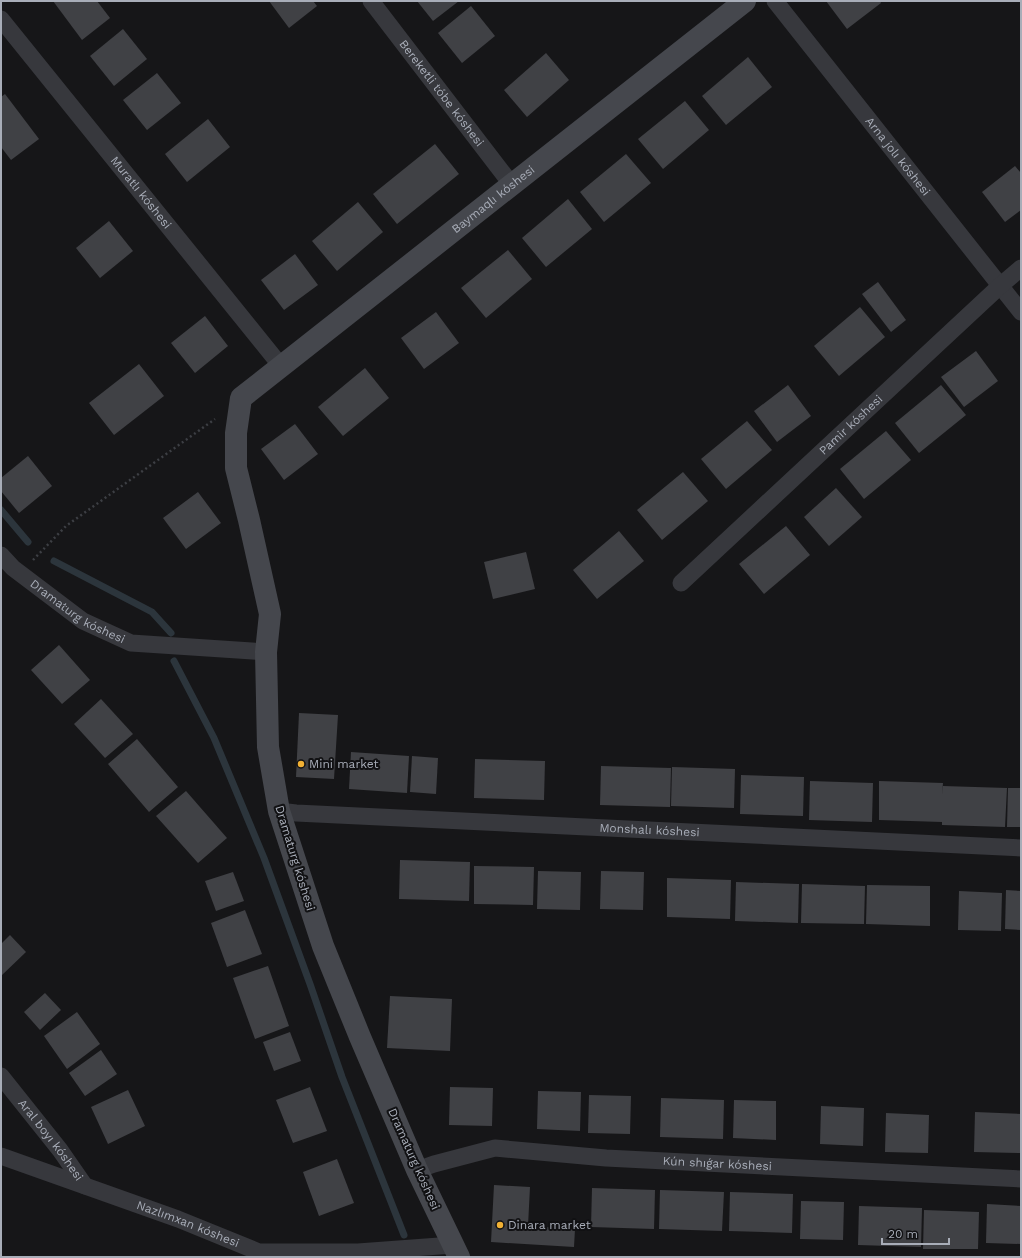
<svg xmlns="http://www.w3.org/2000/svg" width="1022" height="1258" viewBox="0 0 1022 1258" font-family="'Work Sans',sans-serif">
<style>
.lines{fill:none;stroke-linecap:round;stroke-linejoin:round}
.stream{stroke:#2c353c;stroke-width:7}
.building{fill:#404145}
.path{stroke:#3d3f44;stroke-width:2.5;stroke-dasharray:2 3;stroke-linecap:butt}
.street{stroke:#37383d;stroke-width:17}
.secondary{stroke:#45474d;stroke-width:22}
.poi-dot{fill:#f2b134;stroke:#111113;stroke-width:1.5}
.labels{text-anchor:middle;stroke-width:4;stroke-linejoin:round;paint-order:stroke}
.street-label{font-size:12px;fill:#a8adb8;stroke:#111113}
.poi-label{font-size:12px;fill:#a8adb8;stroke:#111113;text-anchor:start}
</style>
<rect width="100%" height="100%" fill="#161618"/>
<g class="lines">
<g class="stream">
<polyline points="1,510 28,542"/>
<polyline points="54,561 152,612 171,633"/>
<polyline points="174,661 214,738 264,858 310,984 342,1077 404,1235"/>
</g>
</g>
<g class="building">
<polygon points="53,1 97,1 110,18 82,40"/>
<polygon points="269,1 313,1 317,6 289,28"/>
<polygon points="417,1 459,1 433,21"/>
<polygon points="826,1 880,1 881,3 847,29"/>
<polygon points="471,6 495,36 462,63 438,33"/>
<polygon points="123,29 147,59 114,86 90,56"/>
<polygon points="546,53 569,80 527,117 504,90"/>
<polygon points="748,57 772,87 726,125 702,96"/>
<polygon points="157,73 181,103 147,130 123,100"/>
<polygon points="5,94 39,139 11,160 1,147 1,97"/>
<polygon points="685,101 709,130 663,169 638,139"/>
<polygon points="208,119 230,147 187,182 165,154"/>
<polygon points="435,144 459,174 397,224 373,194"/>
<polygon points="626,154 651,183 604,222 580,192"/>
<polygon points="1015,166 1021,173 1021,210 1005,222 982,192"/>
<polygon points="568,199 592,229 546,267 522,238"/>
<polygon points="358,202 383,232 337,271 312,241"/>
<polygon points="109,221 133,251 100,278 76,248"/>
<polygon points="508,250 532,279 486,318 461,288"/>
<polygon points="295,254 318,285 284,310 261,280"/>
<polygon points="878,282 906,320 891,332 862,294"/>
<polygon points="860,307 885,337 839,376 814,346"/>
<polygon points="436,312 459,343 424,369 401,338"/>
<polygon points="205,316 228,346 195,373 171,343"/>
<polygon points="976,351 998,381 964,407 941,377"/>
<polygon points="139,364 164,396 114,435 89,403"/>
<polygon points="365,368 389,398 343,436 318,407"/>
<polygon points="788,385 811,416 777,442 754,411"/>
<polygon points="941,385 966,415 919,453 895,423"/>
<polygon points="747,421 772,450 726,489 701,459"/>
<polygon points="295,424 318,454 284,480 261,449"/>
<polygon points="886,431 911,460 864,499 840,469"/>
<polygon points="28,456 52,486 19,513 1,491 1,478"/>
<polygon points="683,472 708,501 662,540 637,510"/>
<polygon points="836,488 862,517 829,546 804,517"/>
<polygon points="198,492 221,523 186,549 163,518"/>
<polygon points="786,526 810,555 764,594 739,564"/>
<polygon points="619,531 644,561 597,599 573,570"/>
<polygon points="526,552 535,589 493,599 484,562"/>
<polygon points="59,645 90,680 62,704 31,670"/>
<polygon points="101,699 133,734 105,758 74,724"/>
<polygon points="299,713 338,715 334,779 296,777"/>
<polygon points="137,739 178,787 149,812 108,764"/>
<polygon points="351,752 409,756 407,793 349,789"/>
<polygon points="412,756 438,758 436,794 410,792"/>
<polygon points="475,759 545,761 544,800 474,798"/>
<polygon points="601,766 671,768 670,807 600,805"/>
<polygon points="672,767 735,769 734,808 671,806"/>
<polygon points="741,775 804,777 803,816 740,814"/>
<polygon points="810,781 873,783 872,822 809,820"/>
<polygon points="879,781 943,783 942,795 943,786 1007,788 1005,827 942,825 942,822 879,820"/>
<polygon points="1008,788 1021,788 1021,827 1007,827"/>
<polygon points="186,791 227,838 198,863 156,816"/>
<polygon points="400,860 470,862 469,901 399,899"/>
<polygon points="474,866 534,867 533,905 474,904"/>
<polygon points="538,871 581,872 580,910 537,909"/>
<polygon points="601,871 644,872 643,910 600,909"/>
<polygon points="233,872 244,901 216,911 205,881"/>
<polygon points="667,878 731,880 730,919 667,917"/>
<polygon points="736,882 799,884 798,923 735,921"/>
<polygon points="802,884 865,886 864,924 801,923"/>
<polygon points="867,885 930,886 930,926 866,924"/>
<polygon points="1006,890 1021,891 1021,930 1005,929"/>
<polygon points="959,891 1002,893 1001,931 958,930"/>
<polygon points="245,910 262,954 227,967 211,923"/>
<polygon points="10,935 26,952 1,976 1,944"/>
<polygon points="268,966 289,1026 255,1039 233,978"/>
<polygon points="45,993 61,1010 40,1030 24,1012"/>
<polygon points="390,996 452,999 450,1051 387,1048"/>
<polygon points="77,1012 100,1044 67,1069 44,1036"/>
<polygon points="290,1032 301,1061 274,1071 263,1042"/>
<polygon points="101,1050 117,1074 85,1096 69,1073"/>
<polygon points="310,1087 327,1131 293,1143 276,1100"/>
<polygon points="450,1087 493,1088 492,1126 449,1125"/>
<polygon points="128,1090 145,1126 108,1144 91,1107"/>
<polygon points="538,1091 581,1092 580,1131 537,1129"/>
<polygon points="589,1095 631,1096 630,1134 588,1133"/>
<polygon points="661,1098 724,1100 723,1139 660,1137"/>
<polygon points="734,1100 776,1101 776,1140 733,1138"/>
<polygon points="821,1106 864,1108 863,1146 820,1144"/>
<polygon points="975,1112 1021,1114 1021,1153 974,1152"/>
<polygon points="886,1113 929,1115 928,1153 885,1152"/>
<polygon points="337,1159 354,1203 319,1216 303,1172"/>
<polygon points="494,1185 530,1187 528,1226 575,1229 574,1247 491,1242"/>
<polygon points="592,1188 655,1190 654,1229 591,1227"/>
<polygon points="660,1190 724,1192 722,1231 659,1229"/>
<polygon points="730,1192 793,1194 792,1233 729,1231"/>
<polygon points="801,1201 844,1202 843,1240 800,1239"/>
<polygon points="987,1204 1021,1206 1021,1244 986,1243"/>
<polygon points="859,1206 922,1208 921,1247 858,1245"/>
<polygon points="924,1210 979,1212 978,1249 923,1249"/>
</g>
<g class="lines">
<polyline class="path" points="33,560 66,526 215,419"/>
<g class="street">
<path id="s1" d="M371,1L512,185"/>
<path id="s2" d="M775,1L1021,312"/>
<path id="s3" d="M1,19L281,366"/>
<path id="s4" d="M1,555L13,568L83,621L131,643L266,652"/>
<path id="s5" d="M681,583L1001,285L1021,268"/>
<path id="s6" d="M279,811L296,813L1021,848"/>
<path id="s7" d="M1,1076L60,1150L85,1186"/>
<path id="s8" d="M1,1156L178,1219L259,1252H358L453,1245"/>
<path id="s9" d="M417,1170L434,1164L495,1148L606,1158L1021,1179"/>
</g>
<path class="secondary" id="s10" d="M459,1257L417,1170L360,1037L323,946L279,811L268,747L266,652L270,614L249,520L236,468V433L241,398L745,1"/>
</g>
<g class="poi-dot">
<circle cx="301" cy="764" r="4"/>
<circle cx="500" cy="1225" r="4"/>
</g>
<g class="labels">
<g class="street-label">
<text dy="4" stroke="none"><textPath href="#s1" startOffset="116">Bereketli tóbe kóshesi</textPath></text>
<text dy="4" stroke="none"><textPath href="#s2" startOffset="198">Arna jolı kóshesi</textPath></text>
<text dy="4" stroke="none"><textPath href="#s3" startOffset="223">Muratlı kóshesi</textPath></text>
<text dy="4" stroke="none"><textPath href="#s10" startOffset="1221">Baymaqlı kóshesi</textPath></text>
<text dy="4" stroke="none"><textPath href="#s5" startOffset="232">Pamir kóshesi</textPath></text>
<text dy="4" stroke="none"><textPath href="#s4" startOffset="96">Dramaturg kóshesi</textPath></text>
<text dy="4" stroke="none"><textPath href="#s6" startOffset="371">Monshalı kóshesi</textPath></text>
<text transform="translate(295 858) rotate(73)" y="4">Dramaturg kóshesi</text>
<text dy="4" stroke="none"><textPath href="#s7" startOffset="81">Aral boyı kóshesi</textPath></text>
<text transform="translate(414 1159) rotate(66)" y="4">Dramaturg kóshesi</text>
<text dy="4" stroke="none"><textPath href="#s9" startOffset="304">Kún shıǵar kóshesi</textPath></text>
<text dy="4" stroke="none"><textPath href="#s8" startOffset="199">Nazlımxan kóshesi</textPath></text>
</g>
<g class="poi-label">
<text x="309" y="768">Mini market</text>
<text x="508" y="1229">Dinara market</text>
</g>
</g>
<rect width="1022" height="1258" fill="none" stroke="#a8adb8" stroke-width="4"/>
<path d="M882 1238v6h67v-6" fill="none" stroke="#a8adb8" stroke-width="2"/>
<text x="888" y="1238" font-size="12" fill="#a8adb8" stroke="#111113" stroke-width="3" paint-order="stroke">20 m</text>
</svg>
